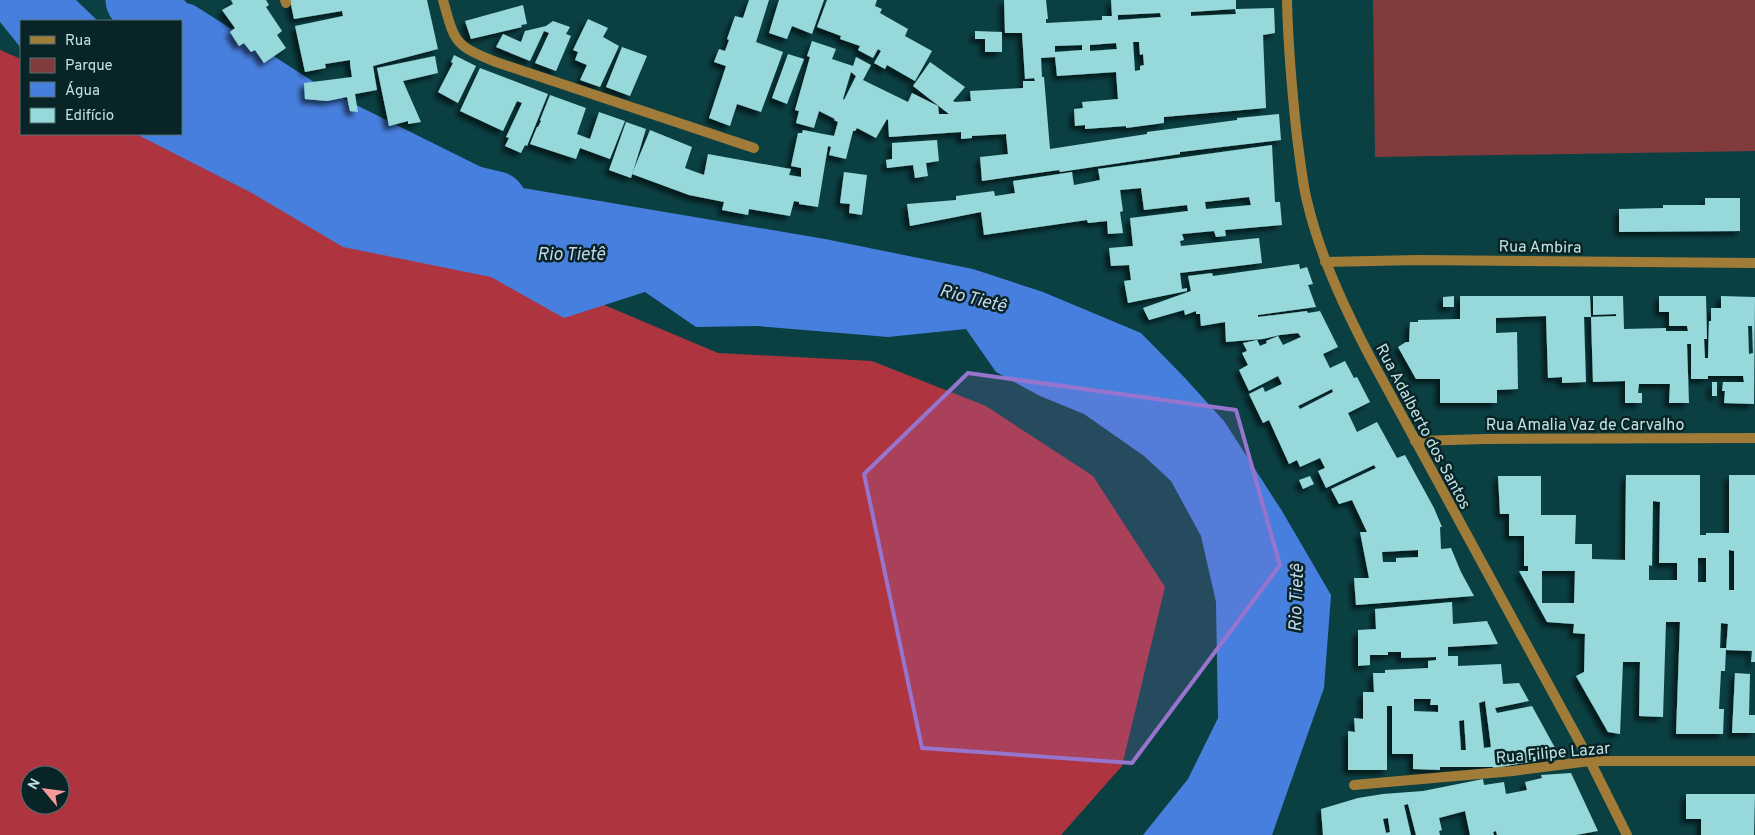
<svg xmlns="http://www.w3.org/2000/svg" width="1755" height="835" viewBox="0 0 1755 835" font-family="Overpass,sans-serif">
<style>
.green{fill:#823b3d}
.forest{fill:#ae353f;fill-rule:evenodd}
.water{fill:#477fde}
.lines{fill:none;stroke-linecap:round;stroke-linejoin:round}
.river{stroke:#477fde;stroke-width:61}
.building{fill:#97d8db;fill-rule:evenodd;filter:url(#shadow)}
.service{stroke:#a17c38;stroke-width:10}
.minor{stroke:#a17c38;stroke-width:10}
.marked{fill:#9774cd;fill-opacity:0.2;stroke:#9774cd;stroke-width:4;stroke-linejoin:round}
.labels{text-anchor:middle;stroke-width:5;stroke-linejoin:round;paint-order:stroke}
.street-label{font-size:16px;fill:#c2e1e3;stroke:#092426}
.water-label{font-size:18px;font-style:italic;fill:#c6d5ed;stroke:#092426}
</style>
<defs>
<filter id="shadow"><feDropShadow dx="-4.5" dy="4.5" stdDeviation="2.5" flood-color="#0009"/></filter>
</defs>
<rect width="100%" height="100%" fill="#0b4043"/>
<polygon class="green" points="1373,0 1755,0 1755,151 1375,157"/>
<path class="forest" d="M0,50L21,59V134H181V127L718,353L872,361L986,406L1093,476L1165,587L1122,766L1061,835H0ZM30,775H60V805H30Z"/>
<g class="water">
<polygon points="0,0 76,0 98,21 21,21 21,48 0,22"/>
<polygon points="181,59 232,79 417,170 825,239 973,269 1043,292 1141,333 1184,377 1224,421 1282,511 1331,595 1324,688 1272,835 1143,835 1188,779 1218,718 1216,602 1201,536 1171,481 1144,456 1084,414 1040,396 996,372 966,329 888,337 757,326 696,327 645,292 564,318 491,277 343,247 252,193 136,134 181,134"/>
</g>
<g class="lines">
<g class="river">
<polyline points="136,0 145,10 162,21"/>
<polyline points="181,33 312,117 471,196 496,202"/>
</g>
</g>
<g class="building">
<polygon points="231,0 266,0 269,5 266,7 282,31 277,35 286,48 264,63 255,50 251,52 244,43 239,46 230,32 235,28 222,10 233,4"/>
<polygon points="290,0 427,0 438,49 373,66 377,90 355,94 358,112 350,111 347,97 327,101 305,99 304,83 352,77 350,64 350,60 325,64 326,68 305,72 295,26 343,16 342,11 294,19"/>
<polygon points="749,0 769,0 756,42 783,52 761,112 737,104 730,126 709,118 726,66 714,62 719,49 725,51 729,40 727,39 735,16 743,18"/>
<polygon points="779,0 824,0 812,34 792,26 787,39 769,33"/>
<polygon points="827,0 877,0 875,6 882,9 880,13 908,29 905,36 932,51 915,81 887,65 885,69 874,63 881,51 878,49 873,58 858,50 860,46 840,39 841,36 817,27"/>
<path d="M1004,0H1046L1048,19H1046V23L1102,20V16H1112L1111,0H1236V9L1274,8L1275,33L1263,35L1266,108L1164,117V123L1126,128V126L1085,129V125L1075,126L1074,109L1083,108L1082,102L1118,99L1116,72L1057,76L1055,57L1041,58L1042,77H1044L1050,149L1147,134V132L1237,120V118L1279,114L1281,140L1180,152V154L1060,172L1059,170L982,181L980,157L1008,154L1006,134L972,136V138L961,139V132L889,137L888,120L887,119L876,138L857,128L855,131H853L846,159L829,155L831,147L828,146L818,207L799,204V202L794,201L790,216L749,209L748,215L722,210L724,202L689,195L632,174L650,130L692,147L685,168L704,175L708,154L791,169L789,175L801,177V168L791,166L798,133H802L803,130L834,136L838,122L834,120L835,119L819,111L814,128L796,123L799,111L795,110L810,57L807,56L812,41L836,49L832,59L853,66L856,57L871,65L863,80L908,102L912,93L938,106L939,114H949L913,86L930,62L965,87L953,101L955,102L971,101L970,91L1023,88V81H1035L1034,78L1025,79L1022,33H1005ZM1235,9L1236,14L1191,16V12ZM1160,13L1161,17L1118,20V15ZM1133,42H1139L1140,55L1143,54L1144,65L1140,66V70L1135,71ZM1116,43L1117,49L1090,51V45ZM1082,45V50L1055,52V46ZM851,72L856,76L844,100L843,99Z"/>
<polygon points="523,5 527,24 521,25 522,27 471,39 465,21"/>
<polygon points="588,19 608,28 603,37 619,46 600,87 580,80 587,65 575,60 578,52 573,50"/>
<polygon points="553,21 570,27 566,34 571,36 556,71 535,63 549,33 544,31 530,61 496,47 503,34 521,42 525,31 546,26"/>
<polygon points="975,31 1002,32 1002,52 985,52 985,39 975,39"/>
<polygon points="622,47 647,56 630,96 606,87"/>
<polygon points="788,54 804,59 787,104 772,98"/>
<polygon points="454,55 476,66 458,103 438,92 453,63 451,62"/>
<polygon points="435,56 438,73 403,81 421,122 408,124 408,121 389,126 377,68"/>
<polygon points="480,68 548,94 527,146 525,145 521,153 505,146 509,138 506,137 522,103 517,101 503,131 460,111"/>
<polygon points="550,95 586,108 577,134 590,139 599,112 625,121 610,159 580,148 576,159 530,144 537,127 538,127 541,121 540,120"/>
<polygon points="626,122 646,129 631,178 609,170"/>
<polygon points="937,140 939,161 926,163 928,176 915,178 913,165 887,168 886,160 892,159 892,143"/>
<path d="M1272,145L1275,202H1280L1282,225L1225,230L1226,236L1216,237L1214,231L1182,234L1184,240L1180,241L1181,246L1259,238L1262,263L1180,273L1182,289L1187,288V291L1128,303L1124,281L1131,280L1129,265L1111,266L1109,248L1133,246L1130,218L1188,211L1187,205L1144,210L1141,188L1120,190L1123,211L1120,212L1123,233L1108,234L1107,221L1088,223L1087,220L984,235L981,212L910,226L907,204L956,200V196L994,191L995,196L1015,193L1013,181L1072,172L1074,185L1100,180L1098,169ZM1249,197L1251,205L1206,209L1205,202Z"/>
<polygon points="844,172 867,175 862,215 849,213 850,204 840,203"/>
<polygon points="1705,198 1740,198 1740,231 1619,232 1619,209 1663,208 1663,205 1705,205"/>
<path d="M1299,264L1300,269L1307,267L1313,284L1308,285L1316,307L1258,315V317L1307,311L1308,313L1320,311L1338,347L1323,354L1330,368L1345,361L1354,378L1357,377L1370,402L1348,413L1357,432L1377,422L1397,458L1405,455L1434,508L1442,527H1440L1441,549L1451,548L1461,572L1474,596L1356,605L1354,578H1369L1360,532H1367L1352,500L1339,504L1331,489L1376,468L1374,465L1326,488L1318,471L1325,468L1320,458L1300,467L1297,460L1289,464L1269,420L1263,423L1249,394L1263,387L1265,392L1282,384L1278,376L1249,391L1239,370L1248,365L1242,353L1247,351L1243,343L1257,340L1260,346L1267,343L1266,341L1278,336L1283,345L1301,337L1298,333L1280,335L1263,339L1226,342L1225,322L1201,326L1200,314H1196V311L1185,315L1184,310L1149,320L1143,308L1191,291L1188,276L1212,273L1213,276ZM1332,389L1333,392L1300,409L1298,406ZM1418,550V557L1396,558V562H1383L1382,552Z"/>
<polygon points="1454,296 1454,307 1443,307 1443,297"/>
<polygon points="1460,296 1590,296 1591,317 1584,317 1586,382 1562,383 1562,377 1548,378 1546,316 1496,318 1496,333 1517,332 1518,389 1497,390 1497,403 1440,403 1440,379 1416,379 1398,347 1406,342 1409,342 1410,322 1418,322 1418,320 1460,319"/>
<path d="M1593,296H1623L1624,329L1666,328V331H1688L1687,326H1669V312H1659V296H1706L1707,339H1704L1705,358H1708L1709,321H1711V308H1721V296L1755,297L1754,404L1724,403L1725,391H1722L1723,382H1744L1743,376H1708V379H1691V344H1687L1689,403H1669L1670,384H1639L1638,393H1642V403H1625V381L1593,382L1591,317L1616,316V314L1593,315ZM1748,326H1752L1753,353L1749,354Z"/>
<rect x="1712" y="382" width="5" height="14"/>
<path d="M1626,475H1700V535H1706V533H1729V475H1755V662H1751L1752,651L1726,650L1728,624L1721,623L1720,648H1726L1725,671H1721L1719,709H1724L1723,734H1676L1680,622H1666L1663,717L1639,716L1640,662H1623L1620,734L1608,732L1576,676L1584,672L1585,634L1573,633L1574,624L1547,622L1519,571H1528V566H1524V536H1509V514H1500L1498,476H1541V515H1576L1575,544H1592V559L1625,560ZM1653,501L1660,502L1659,563H1677V580H1649V565L1652,566ZM1729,550L1734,551V590H1729ZM1698,558H1706V582H1698ZM1542,571H1575L1574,603H1542Z"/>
<polygon points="1310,476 1314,484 1303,489 1299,480"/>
<path d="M1452,602L1453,624L1487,621L1498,644L1448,647V656H1458V666L1501,664L1503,684L1519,683L1529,701L1495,708L1497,713L1532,706L1560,757L1494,768L1493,767H1440V770L1413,769V754H1392V706H1387V770H1348V731L1355,732L1354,718L1363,719V692H1374L1373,673H1385V670L1428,668V661L1436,660V657L1401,658V652H1388V655H1370V665L1358,666V630L1376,629L1375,609ZM1414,699H1431L1430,705H1438V712L1414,711ZM1485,701L1491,747L1484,748L1479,703ZM1464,720L1466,750H1461L1459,721Z"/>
<polygon points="1735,673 1750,674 1749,715 1755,715 1755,733 1732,733"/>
<path d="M1571,773L1598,831L1576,835H1497L1496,831L1493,832L1494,835H1470L1465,811L1439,818L1442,830L1439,831L1440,835H1416L1408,804L1404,805L1411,835H1323L1321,809L1358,798L1383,794L1423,791L1483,779L1484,785L1504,782L1506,794L1527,790L1525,782L1542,778L1541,775ZM1388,818L1390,832L1386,833L1383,819Z"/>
<polygon points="1686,794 1755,794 1754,835 1701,835 1701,819 1686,819"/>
</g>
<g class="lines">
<polyline class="service" points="1354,785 1513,771 1590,761"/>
<g class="minor">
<polyline points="285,0 286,3"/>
<path d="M443,0C455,43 454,45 496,62L754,148"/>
<path d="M1287,0C1288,46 1292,91 1297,137C1300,158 1302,181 1307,201C1320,256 1344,307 1370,357L1590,761L1627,835"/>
<polyline points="1325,262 1418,260 1755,263"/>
<polyline points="1415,441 1486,439 1755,438"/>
<polyline points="1590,761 1755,761"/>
</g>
</g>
<path class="marked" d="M968,373L1236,410L1280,565L1132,763L922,748L864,474Z"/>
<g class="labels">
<g class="street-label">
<text transform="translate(1540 246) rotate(1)" y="6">Rua Ambira</text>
<text x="1585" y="430">Rua Amalia Vaz de Carvalho</text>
<text transform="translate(1424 426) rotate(62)" y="6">Rua Adalberto dos Santos</text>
<text transform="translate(1553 752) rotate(-5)" y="6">Rua Filipe Lazar</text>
</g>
<g class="water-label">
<text x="571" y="260">Rio Tietê</text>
<text transform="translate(973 298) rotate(14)" y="6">Rio Tietê</text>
<text transform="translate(1296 598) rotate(-88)" y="6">Rio Tietê</text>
</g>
</g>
<rect x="20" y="20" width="162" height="115" fill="#092426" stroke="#537072"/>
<rect x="30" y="36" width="25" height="8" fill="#a17c38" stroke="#537072"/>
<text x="65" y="45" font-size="15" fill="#c2e1e3">Rua</text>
<rect x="30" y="58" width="25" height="15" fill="#823b3d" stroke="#537072"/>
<text x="65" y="70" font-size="15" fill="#c2e1e3">Parque</text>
<rect x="30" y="82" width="25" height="15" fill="#477fde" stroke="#537072"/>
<text x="65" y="95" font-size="15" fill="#c2e1e3">Água</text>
<rect x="30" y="108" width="25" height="15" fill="#97d8db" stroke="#537072"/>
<text x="65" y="120" font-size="15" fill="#c2e1e3">Edifício</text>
<g transform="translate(45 790) rotate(299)"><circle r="24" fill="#092426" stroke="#537072"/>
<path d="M0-4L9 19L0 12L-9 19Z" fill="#f59b9a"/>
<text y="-8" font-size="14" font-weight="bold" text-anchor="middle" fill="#c2e1e3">N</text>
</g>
</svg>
